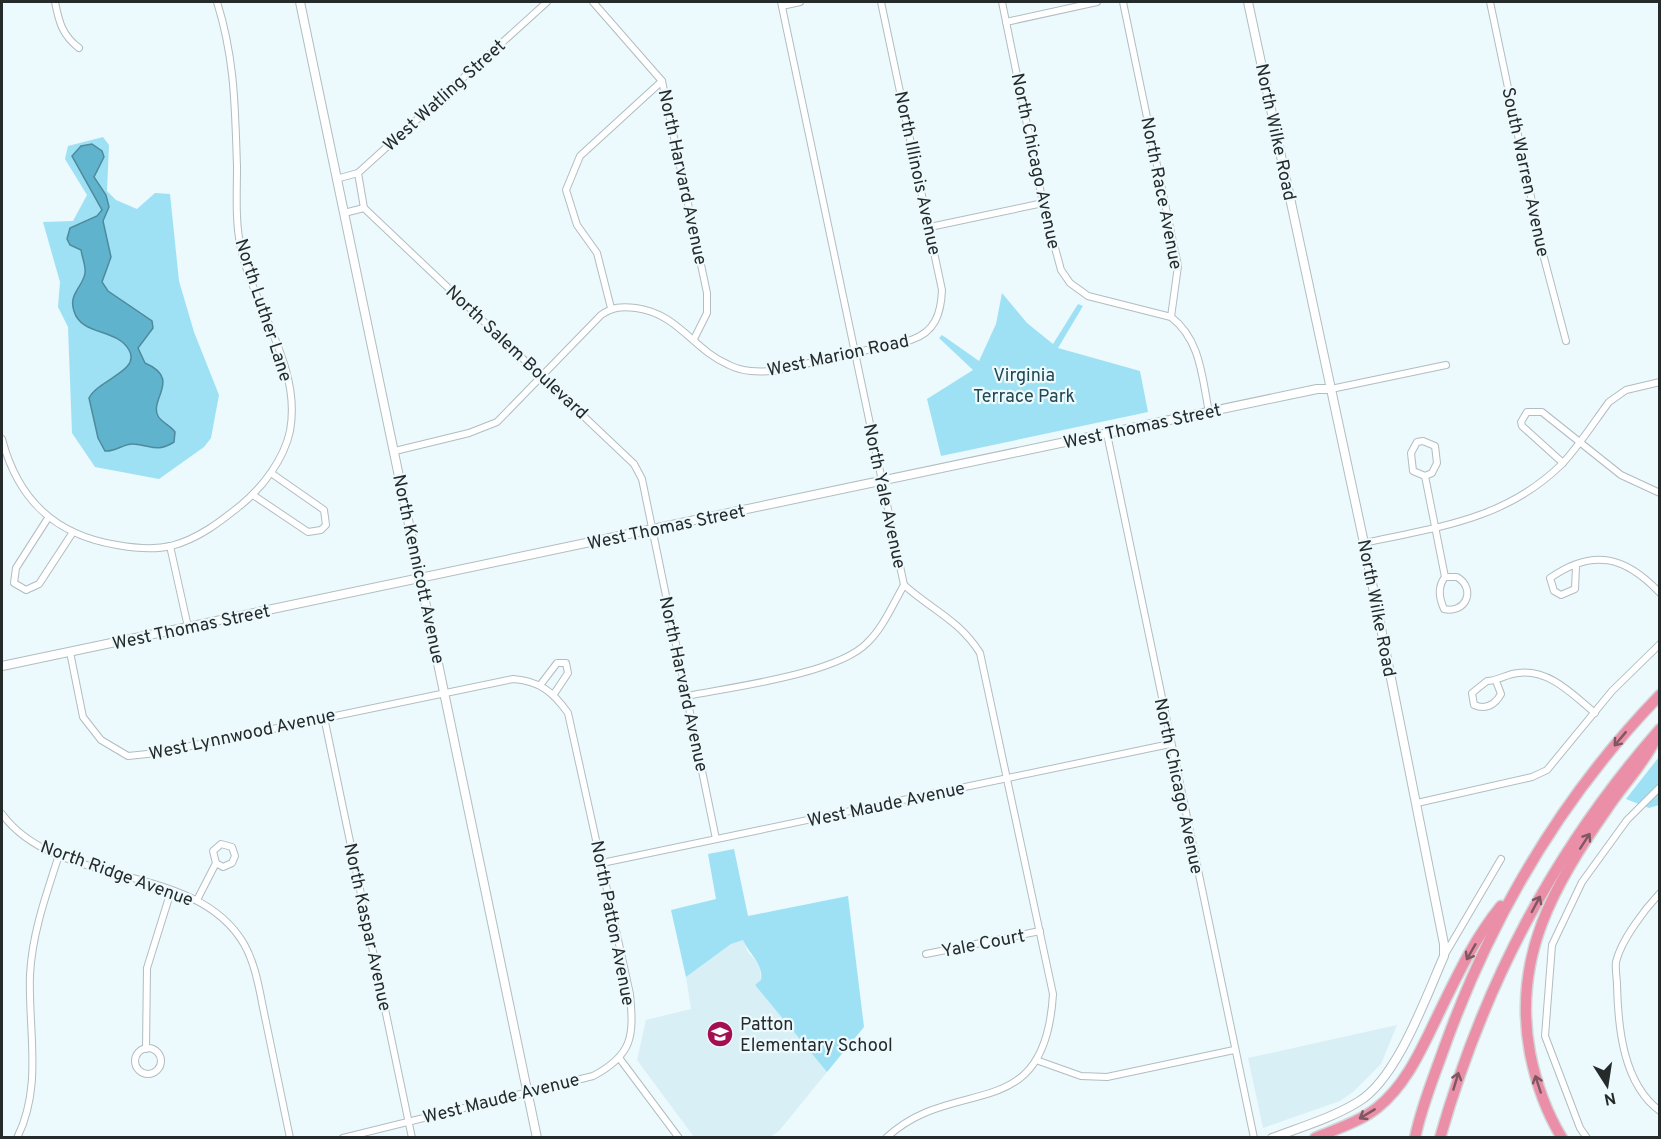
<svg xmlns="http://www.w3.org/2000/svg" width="1661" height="1139" viewBox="0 0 1661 1139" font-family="Overpass,sans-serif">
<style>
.built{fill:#d9eff6}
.green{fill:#9ee1f5}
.water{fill:#60b3cc;stroke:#4e8a9c;stroke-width:1.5}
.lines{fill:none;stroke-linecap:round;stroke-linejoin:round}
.minor-casing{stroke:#b1bdc1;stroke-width:8}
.tertiary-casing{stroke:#b1bdc1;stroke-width:10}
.motorway-casing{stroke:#d3d4d5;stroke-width:13}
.minor{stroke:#fff;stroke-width:6}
.tertiary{stroke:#fff;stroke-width:8}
.motorway{stroke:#ea8fa7;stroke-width:10}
.oneway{stroke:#7e5763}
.labels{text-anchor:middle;stroke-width:4.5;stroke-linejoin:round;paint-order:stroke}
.street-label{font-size:18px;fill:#252a2b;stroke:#ecf9fd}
.park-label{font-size:18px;fill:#224853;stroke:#ecf9fd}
.poi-label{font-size:18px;fill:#252a2b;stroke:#ecf9fd;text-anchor:start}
</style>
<rect width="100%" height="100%" fill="#ecf9fd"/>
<g class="built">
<polygon points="743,939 747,951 760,965 761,980 755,985 827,1072 779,1131 770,1137 694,1137 637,1060 646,1020 691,1009 686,977 731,944"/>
<polygon points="1397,1025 1381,1064 1353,1092 1340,1101 1263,1128 1248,1058"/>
</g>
<g class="green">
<polygon points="103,137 109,145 107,191 116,200 137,209 155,193 170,194 179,281 194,332 219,395 211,438 204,447 159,479 95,467 72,433 68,327 58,307 60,282 43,222 73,221 87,195 65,159 68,146"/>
<polygon points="1002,293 1027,323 1053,344 1078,304 1083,306 1058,348 1140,371 1148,412 941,456 927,399 973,370 939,338 942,335 979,361 996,324"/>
<polygon points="1659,757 1659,805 1649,808 1626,799"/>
<path d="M734,849L748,916L848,896L864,1027L827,1072L755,985L761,980C764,964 749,954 743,940L731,944L686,977L671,910L716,899L708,854Z"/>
</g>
<path class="water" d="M92,144L102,151L104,157L94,177L106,195L109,207L103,221L111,257L102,282L108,291L152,321L153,328L138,348L145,363C182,379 149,399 158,416C161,422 171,426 175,432L174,442C157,453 151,445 133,444C125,443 115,452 105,451L98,438L89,398C99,379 141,371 129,350C117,328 81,336 74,311C68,294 83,287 85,273C86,266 82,257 81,250L70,245L67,239L70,228L97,216L102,210L72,156L81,146Z"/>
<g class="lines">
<defs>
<g id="minor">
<path d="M55,2C59,22 62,35 79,48"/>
<polyline points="593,2 662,81 707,293 707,313 694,339"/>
<path d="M781,2L904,585C932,610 959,620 980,653L1053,994C1045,1129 955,1073 886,1138"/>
<path d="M1002,2L1043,203L1061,270L1070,283L1088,296L1171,317C1201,340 1202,378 1209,412"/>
<polyline points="1123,2 1178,266 1171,317"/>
<polyline points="1490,2 1543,254 1566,341"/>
<polyline points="782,6 800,2"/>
<polyline points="1006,22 1097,2"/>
<polyline points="358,173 364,208"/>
<polyline points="336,179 358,173 547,2"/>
<polyline points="344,213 364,208 634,464 642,479 716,839"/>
<polyline points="930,227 1043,203"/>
<polyline points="611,308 597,253 577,225 566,190 580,156 662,81"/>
<polyline points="1331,389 1446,365"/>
<polyline points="1107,434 1254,1138"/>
<path d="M2,439C18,500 55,535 117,545C134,548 154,550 171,546C198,539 220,522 241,505C263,487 284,459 290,431C302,367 254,308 241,249C235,222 237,194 237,167C235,108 235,59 217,2"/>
<polygon points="1423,441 1435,446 1437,463 1432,473 1425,476 1413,471 1411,453 1417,442"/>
<path d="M395,451L469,433L497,422L601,315C613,307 621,306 636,308C679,314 692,349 729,365C743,372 758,372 774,371L911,340C935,332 941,314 942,290L881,2"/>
<polyline points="1563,463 1522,426 1521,422 1527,412 1542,412 1621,475 1660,493"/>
<path d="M1425,476L1445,577C1437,587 1439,598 1444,609C1467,614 1476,588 1457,577H1445"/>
<polyline points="253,495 308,532 321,530 326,525 324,510 271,473"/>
<polyline points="48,518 16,568 14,583 26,590 39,584 73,532"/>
<path d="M1364,543C1438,527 1505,520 1562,464C1579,446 1594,422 1609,402L1626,390L1660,382"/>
<polyline points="170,546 188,627"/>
<path d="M1576,566L1575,589L1561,595L1554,591L1550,578C1593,548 1625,556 1660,593"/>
<path d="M70,652L83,717L101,740L128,756L157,753L513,679C540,681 553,692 568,713L630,994C634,1036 633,1055 593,1076L343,1138"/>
<path d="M1496,681L1501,694C1495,705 1486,710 1474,705L1472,693L1487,681C1498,681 1506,674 1518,673C1550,669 1573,695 1595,713"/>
<polyline points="541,684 557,663 566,663 568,673 554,694"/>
<path d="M687,696C732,687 837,674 867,643C883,628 893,604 904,585"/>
<polyline points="324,717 412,1138"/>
<polyline points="1417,803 1532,777 1547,770 1612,691 1660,644"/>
<path d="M2,814C58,890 195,860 244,944C257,967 260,995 266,1022C274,1060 282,1099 290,1138"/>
<polyline points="602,863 1170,744"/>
<path d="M1660,893C1645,909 1621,940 1616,962C1615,969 1617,978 1617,985C1618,1027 1623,1084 1660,1111"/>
<polyline points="197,900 216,863 213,851 221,844 232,847 235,856 232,863 223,867 216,863"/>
<polyline points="926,954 1040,931"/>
<polyline points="1444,956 1501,859"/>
<circle cx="148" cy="1061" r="13"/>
<polyline points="146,1049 147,968 171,891"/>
<polyline points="620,1059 679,1138"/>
<polyline points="1036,1060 1081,1076 1107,1077 1234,1050"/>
<path d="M17,1138C43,1086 28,1031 30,975C32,934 46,895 59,855"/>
<polyline points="1587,1138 1580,1128 1545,1036 1552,945 1582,882 1627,820 1660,787"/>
</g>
<g id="tertiary">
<polyline points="300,2 537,1138"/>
<path d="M1248,2L1364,543L1444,944V956C1426,997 1397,1079 1358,1102C1332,1118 1301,1127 1272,1138"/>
<polyline points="2,666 1317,389 1331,389"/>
</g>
<g id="motorway">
<path d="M1315,1138C1336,1129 1359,1122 1377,1108C1406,1085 1421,1050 1437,1017C1456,978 1474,939 1501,906"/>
<path d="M1415,1138C1421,1108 1433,1079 1443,1051C1490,919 1562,796 1660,695"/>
<path d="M1440,1138C1484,984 1554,850 1660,729"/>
<path d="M1562,1138C1546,1112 1536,1083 1530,1053C1512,957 1554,885 1607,809C1622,786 1642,766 1654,742"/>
</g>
</defs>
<use href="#minor" class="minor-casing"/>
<use href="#tertiary" class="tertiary-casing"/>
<use href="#motorway" class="motorway-casing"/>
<use href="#minor" class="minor"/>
<use href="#tertiary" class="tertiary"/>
<use href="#motorway" class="motorway"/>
</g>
<defs><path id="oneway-shaft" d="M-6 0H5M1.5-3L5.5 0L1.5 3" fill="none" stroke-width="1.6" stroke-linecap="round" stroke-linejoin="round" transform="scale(1.5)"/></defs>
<g class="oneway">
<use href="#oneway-shaft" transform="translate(1620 739) rotate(130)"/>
<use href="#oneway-shaft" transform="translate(1585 841) rotate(-57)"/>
<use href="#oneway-shaft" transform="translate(1536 904) rotate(-62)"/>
<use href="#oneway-shaft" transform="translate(1471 952) rotate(120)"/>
<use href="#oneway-shaft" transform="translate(1456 1081) rotate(-73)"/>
<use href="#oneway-shaft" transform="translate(1538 1084) rotate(-108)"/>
<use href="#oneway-shaft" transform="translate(1367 1114) rotate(149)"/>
</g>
<defs>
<symbol id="school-disc" viewBox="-11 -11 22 22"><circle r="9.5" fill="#a30f50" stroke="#ecf9fd"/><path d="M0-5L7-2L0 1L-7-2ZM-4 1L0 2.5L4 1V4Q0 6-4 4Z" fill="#fff"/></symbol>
</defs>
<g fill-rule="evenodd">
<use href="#school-disc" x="705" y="1019" width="30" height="30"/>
</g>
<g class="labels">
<g class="street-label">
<text transform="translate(444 95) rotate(-42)" y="6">West Watling Street</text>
<text transform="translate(1276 132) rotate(78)" y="6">North Wilke Road</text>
<text transform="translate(1036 161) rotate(78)" y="6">North Chicago Avenue</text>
<text transform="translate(1526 172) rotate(78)" y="6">South Warren Avenue</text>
<text transform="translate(918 173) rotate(78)" y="6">North Illinois Avenue</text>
<text transform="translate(683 177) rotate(78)" y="6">North Harvard Avenue</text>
<text transform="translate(1162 193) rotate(79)" y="6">North Race Avenue</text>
<text transform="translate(264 310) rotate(72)" y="6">North Luther Lane</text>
<text transform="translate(517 352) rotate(43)" y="6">North Salem Boulevard</text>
<text transform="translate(838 355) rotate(-12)" y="6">West Marion Road</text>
<text transform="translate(1142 426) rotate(-12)" y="6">West Thomas Street</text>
<text transform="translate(885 496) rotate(78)" y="6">North Yale Avenue</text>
<text transform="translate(666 527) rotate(-12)" y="6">West Thomas Street</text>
<text transform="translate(419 569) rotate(78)" y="6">North Kennicott Avenue</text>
<text transform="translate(1377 608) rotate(79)" y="6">North Wilke Road</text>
<text transform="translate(191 627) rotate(-12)" y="6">West Thomas Street</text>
<text transform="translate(684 684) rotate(78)" y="6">North Harvard Avenue</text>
<text transform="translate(242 734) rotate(-12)" y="6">West Lynnwood Avenue</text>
<text transform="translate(1179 786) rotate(78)" y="6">North Chicago Avenue</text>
<text transform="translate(886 804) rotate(-12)" y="6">West Maude Avenue</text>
<text transform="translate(117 873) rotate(20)" y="6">North Ridge Avenue</text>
<text transform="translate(613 923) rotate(79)" y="6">North Patton Avenue</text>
<text transform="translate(368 927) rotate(78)" y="6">North Kaspar Avenue</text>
<text transform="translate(983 943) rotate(-11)" y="6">Yale Court</text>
<text transform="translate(501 1098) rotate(-14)" y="6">West Maude Avenue</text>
</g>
<g class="park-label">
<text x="1024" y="381">Virginia<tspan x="1024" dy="21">Terrace Park</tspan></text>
</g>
<g class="poi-label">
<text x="740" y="1030">Patton<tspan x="740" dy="21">Elementary School</tspan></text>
</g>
</g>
<rect width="1661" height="1139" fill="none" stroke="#252a2b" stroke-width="6"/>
<g transform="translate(1607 1085) rotate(168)" stroke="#ecf9fd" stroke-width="4.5" paint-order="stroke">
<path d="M0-4.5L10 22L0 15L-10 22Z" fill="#252a2b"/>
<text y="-9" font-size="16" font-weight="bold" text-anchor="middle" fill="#252a2b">N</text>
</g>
</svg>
